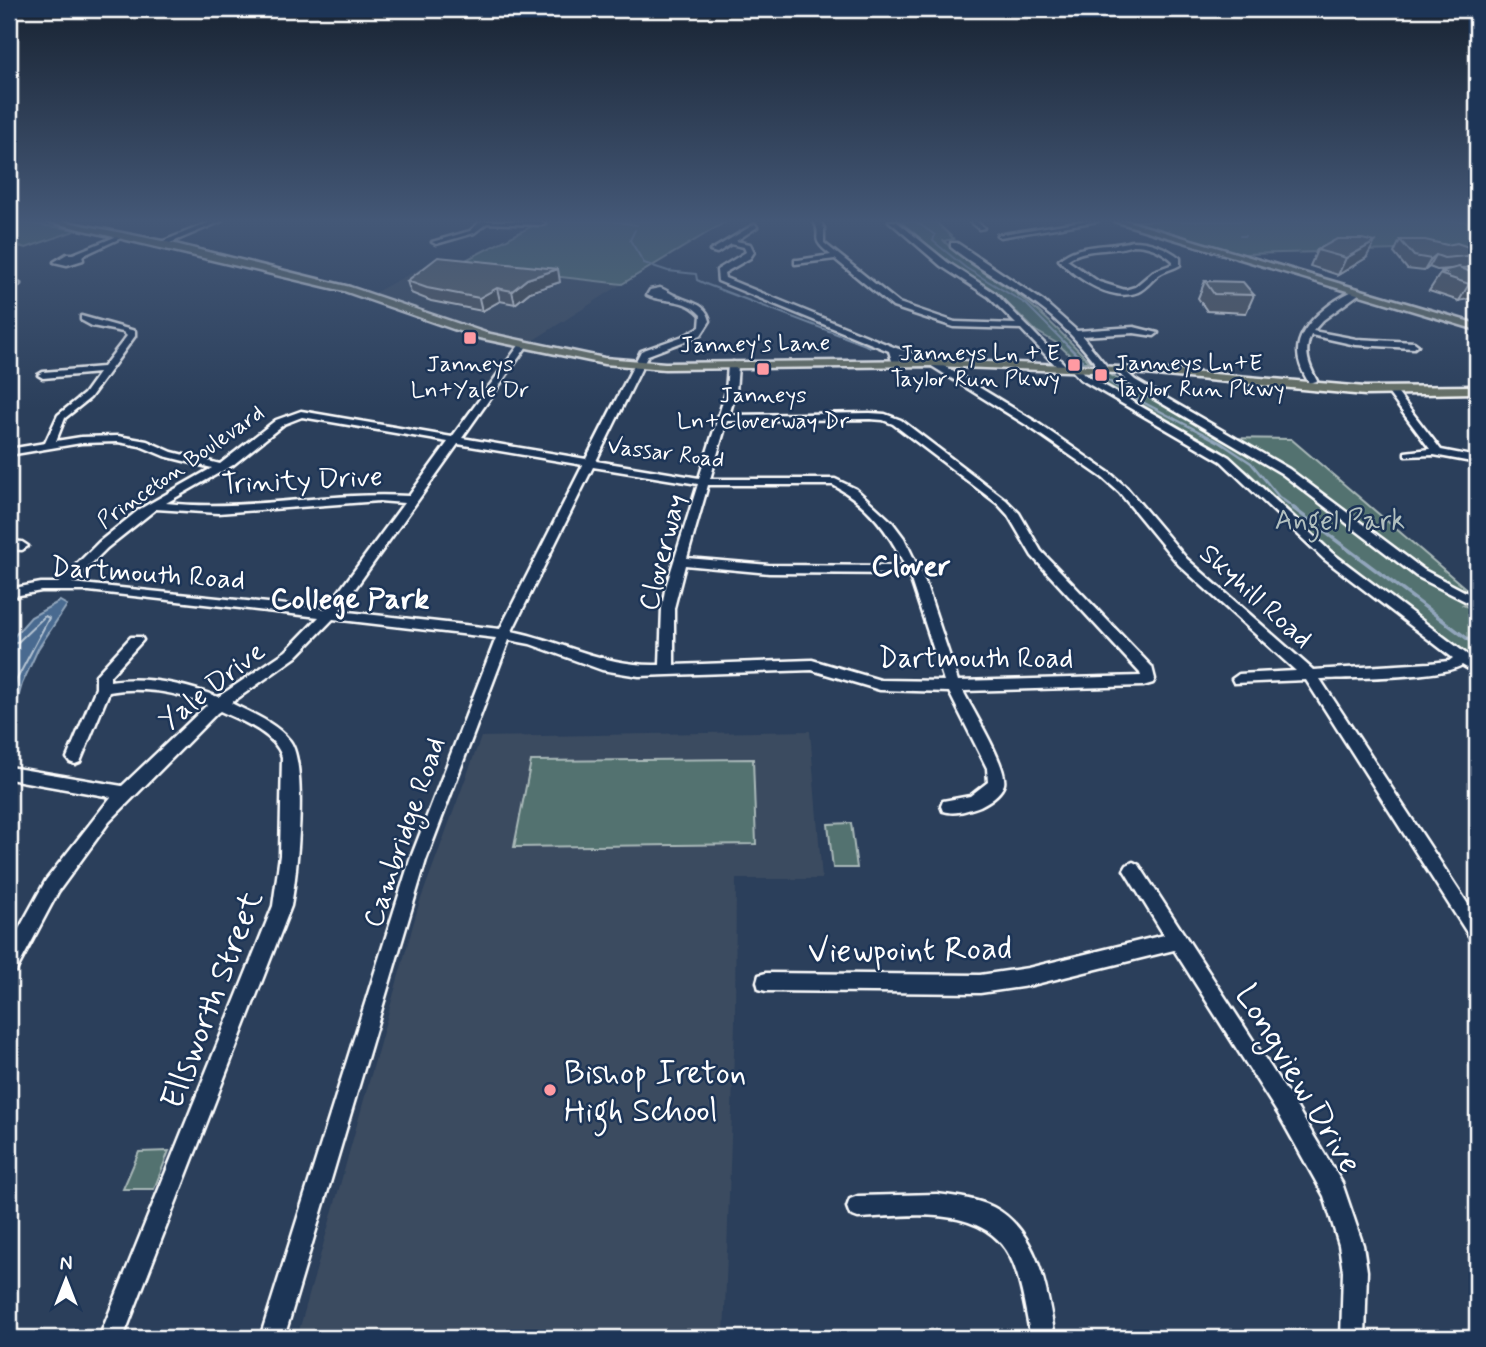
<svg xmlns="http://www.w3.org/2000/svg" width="1486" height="1347" viewBox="0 0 1486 1347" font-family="Mynerve,sans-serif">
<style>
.built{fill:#3b4b60}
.green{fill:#537270;stroke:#a9b8b8;stroke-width:2}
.water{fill:#496b90;stroke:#92a6bc;stroke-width:2}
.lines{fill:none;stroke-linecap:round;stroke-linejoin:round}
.shore{stroke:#b6c4d3;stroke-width:2}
.stream-far2{stroke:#92a6bc;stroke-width:2}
.stream-far1{stroke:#92a6bc;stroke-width:2.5}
.stream{stroke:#92a6bc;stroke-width:3.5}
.minor-casing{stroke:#fff;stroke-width:5}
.major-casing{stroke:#fff;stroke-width:5}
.minor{fill:#1d3557;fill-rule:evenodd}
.major{fill:#697266;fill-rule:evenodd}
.wall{fill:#53595e;stroke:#fff;stroke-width:2}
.shaded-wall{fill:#44484c;stroke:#fff;stroke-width:2}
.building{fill:#61676d;stroke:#fff;stroke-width:2}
.poi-dot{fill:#ff9aa2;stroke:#1d3557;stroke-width:2.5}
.labels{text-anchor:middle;stroke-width:5;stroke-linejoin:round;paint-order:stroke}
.far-street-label{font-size:23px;fill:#fff;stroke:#1d3557}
.far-poi-label{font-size:23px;fill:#fff;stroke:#1d3557}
.street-label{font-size:28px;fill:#fff;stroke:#1d3557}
.park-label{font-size:28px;fill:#b2c0bf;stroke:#1d3557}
.neighbourhood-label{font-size:30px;font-weight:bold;fill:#fff;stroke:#1d3557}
.near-street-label{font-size:33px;fill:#fff;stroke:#1d3557}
.near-poi-label{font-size:33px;fill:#fff;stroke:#1d3557;text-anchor:start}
</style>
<rect width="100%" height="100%" fill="#2b3f5b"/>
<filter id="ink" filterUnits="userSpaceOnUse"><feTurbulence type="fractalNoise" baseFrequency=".0143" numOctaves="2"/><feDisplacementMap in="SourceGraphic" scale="14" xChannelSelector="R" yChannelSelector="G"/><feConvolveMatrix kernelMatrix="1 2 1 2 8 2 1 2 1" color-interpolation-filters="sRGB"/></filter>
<g filter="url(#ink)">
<g class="built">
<polygon points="432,262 456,265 622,284 529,343 447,320 374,293"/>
<polygon points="810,731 822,879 736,879 735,1024 724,1338 297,1338 419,904 481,737"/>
</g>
<g class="green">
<polygon points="542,221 727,221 622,284 456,265"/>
<path d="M900,221L936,222L954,239L944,241C968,267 1000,280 1027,302C1050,320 1070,342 1090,362H1077L1058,344L1036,331L999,295L953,266Z"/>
<polygon points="1130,221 1464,221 1477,227 1477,248 1243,254"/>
<polygon points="19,222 77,230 26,248 9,244 9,227"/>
<polygon points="1089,374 1109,374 1222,438 1291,439 1477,598 1463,605 1477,611 1477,660 1442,637 1330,549 1248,472 1220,450"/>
<polygon points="753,759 756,844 514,847 531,761"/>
<polygon points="851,823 857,868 833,868 828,824"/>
<polygon points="169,1151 154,1189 123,1189 139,1152"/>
</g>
<polygon class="water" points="60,601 67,605 38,649 22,684 15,709 9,722 9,642 31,617"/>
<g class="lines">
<polyline class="shore" points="9,646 18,642 45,616 49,618 16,681 9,707"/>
<g class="stream-far2">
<polyline points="612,221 637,225"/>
<polyline points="915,221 935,235 933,241 966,268 1026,304 1069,347"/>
<polyline points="635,230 630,240 644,263 668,271 696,274 697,280 708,285 871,347"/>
<polyline points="1240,236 1245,236"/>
</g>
<g class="stream-far1">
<polyline points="866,345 871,347"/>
<polyline points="1067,345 1083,361"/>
<polyline points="1104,378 1133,397 1221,443 1251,463 1279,497 1296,509"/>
</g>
<polyline class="stream" points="1293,508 1477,646"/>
<defs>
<g id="minor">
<polygon points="213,221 222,221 163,246 156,244"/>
<polygon points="481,221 540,221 545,223 542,225 487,223 474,233 436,244 432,242 470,231"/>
<path d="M814,221H820L824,228V243L899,303L955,322L1016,324L989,297L941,266L889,221H896L947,262L995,293L1068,368L1060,370L1021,329L954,327L893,307L835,259L795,264V260H798L831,255C807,236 824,239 814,221Z"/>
<polygon points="969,221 976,221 984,228 979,229"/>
<polygon points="1082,221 1098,221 1000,237 997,235"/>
<path d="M755,224L757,227L736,241L750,244L754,252L750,258L724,273L725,278L896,348L936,361L1036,422L1111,474L1127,488L1187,559L1313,670L1430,663L1449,661L1453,658L1324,559L1221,461L1080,379L1070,368L1072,366H1078L1086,375L1229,457L1332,553L1477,662V674L1462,665C1443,678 1348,678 1320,679L1477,918V941L1471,939L1306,680L1234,683L1232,679L1239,674L1296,671L1179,565L1119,492L1103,478L1028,426L930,365L899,355L901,362L893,364L889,351L718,281L717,270L746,252L744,247L731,244L717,253L710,251Z"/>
<polygon points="120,235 125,236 82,256 83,260 67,265 54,262 67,254 73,254"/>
<path d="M1132,241C1150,241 1166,247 1180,258V265C1174,269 1166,270 1160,274C1152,279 1147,288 1138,292C1112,303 1076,278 1059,260C1078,242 1109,248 1132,241ZM1133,245C1149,245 1161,250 1173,261V264L1154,271L1135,287L1125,290L1099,282L1067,260C1086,246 1112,253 1133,245Z"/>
<path d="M951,243H957L1043,301L1077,331L1134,327L1158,333L1154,336L1134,333L1082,336L1109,369L1101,371C1082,345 1063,324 1037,305C1009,284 978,269 951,247Z"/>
<polygon points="13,282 20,284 9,294 9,287"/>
<path d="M660,288C666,290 671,294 674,295C689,303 706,302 710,321L701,335L648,355L596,461L699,478L726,392L728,365L733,362L738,365L736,392L729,415L870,413L885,414L901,420L1006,500L1019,513L1041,551L1152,667L1155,679L1153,683L1143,686L963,691C972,709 1008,767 1004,784C1001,794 988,802 980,806C969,810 955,815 943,811L941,806L943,801L970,796L988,782L987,768L949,692L880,690L812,670L639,676L602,670L530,644L509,640L426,860L284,1338H260L410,860L496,638L333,619L296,657L231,703C251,713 276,723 290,741C308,765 297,875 291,906L123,1338H99L273,906L280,855L282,757C276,734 240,720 220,711L217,713L109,822L58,892L16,971L9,974V947L46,880L111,797L9,779V767L122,786L207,705C177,692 141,686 109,692L80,762L75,764L70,762L67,758L96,688V675L131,637H141L143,640L110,676V681C146,676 184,684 218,697L286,651L319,617L89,591H41L9,597V589L41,583H58L99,542L140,509L212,468L164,456L140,446L118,442L81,443L9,455V449L45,443L58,415L84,394L99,373L43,378L38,375L43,372L103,367L127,336L123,332L92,326L81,320V316L135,331V336L90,398L65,418L56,441L81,437L118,436L147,441L172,452L220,464L276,420L301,411L452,437L520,344L523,343L527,346L462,438L586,459L641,351L686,335L700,327L701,315C684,296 665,304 647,295L650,290ZM302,417L448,442L409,496C327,491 247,512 166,503L233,465L284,424ZM870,419L883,420L893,424L998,504L1008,515L1032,556L1140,673L1141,676L958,681L925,582L904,538L892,522L856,489L835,479H710L727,421ZM458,444L583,465L500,629L339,611ZM593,467L698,484L665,590L662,608L660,665C604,667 565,642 512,631ZM708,485H833C868,504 889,531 905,566L769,565L687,558ZM379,501L404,503L326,609L72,583L107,548L156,509L218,513ZM685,565L769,573L909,574L944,681L880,680L812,660L674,665V608Z"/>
<path d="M1357,289L1361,291L1360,293L1323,320L1313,331L1356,339L1414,342L1418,345L1414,348L1356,345L1311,335C1303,352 1309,365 1317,381L1309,383C1303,373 1298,363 1298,351C1298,324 1334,299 1357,289Z"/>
<polygon points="1121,367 1135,380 1289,469 1424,570 1477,598 1477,607 1416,576 1281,473 1129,384 1116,370"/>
<polygon points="1389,390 1395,390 1441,450 1477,457 1477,463 1434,455 1405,456 1405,452 1430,449 1389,394"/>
<polygon points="9,541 22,542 28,546 22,550 9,549"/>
<polygon points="1133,862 1139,865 1294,1103 1342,1183 1363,1245 1367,1271 1365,1338 1341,1338 1343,1271 1339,1245 1324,1196 1280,1117 1174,950 1028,986 980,993 766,991 759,989 757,982 759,975 766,973 980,975 1028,968 1164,935 1124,870 1127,865"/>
<path d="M937,1194C958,1197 982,1199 1000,1211C1040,1238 1048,1294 1055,1338H1031C1026,1314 1023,1289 1014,1265C990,1202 912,1216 858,1218L850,1215L847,1207L850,1199L858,1196Z"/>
</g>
<g id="major">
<polygon points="9,221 14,221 9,225"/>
<polygon points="46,221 62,221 167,242 350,287 486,333 604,358 665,363 933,360 1145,368 1365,387 1477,386 1477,393 1365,395 1145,374 933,366 665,369 604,364 479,338 344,291"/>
<polygon points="1114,221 1127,221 1477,324 1477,330"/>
</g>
</defs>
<use href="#minor" class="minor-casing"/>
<use href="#major" class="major-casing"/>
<use href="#minor" class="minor"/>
<use href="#major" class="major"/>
</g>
<g class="wall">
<polygon points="1400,240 1447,245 1477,250 1477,267 1461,268 1477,275 1459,301 1429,291 1442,271 1451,269 1437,270 1429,267 1424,271 1407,269 1394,253"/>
<polygon points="1317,250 1366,258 1338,275 1310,266"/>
<polygon points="407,281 560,282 530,292 515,304 500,301 482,311 431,301 411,293"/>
<polygon points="1205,281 1254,295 1246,313 1207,311 1198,298"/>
</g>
<g class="shaded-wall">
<polygon points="1375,242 1366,258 1338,275 1346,258"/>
<polygon points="1436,255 1429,267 1424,271 1431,259"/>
<polygon points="558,269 560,282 530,292 515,304 512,291 527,279"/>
<polygon points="1477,282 1477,297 1459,301 1469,284"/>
<polygon points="497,288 500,301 482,311 479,298"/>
</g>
<g class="building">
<polygon points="1337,239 1362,239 1375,242 1346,258 1317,250"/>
<polygon points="1400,240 1425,240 1447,245 1457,243 1477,250 1477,255 1444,258 1436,255 1431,259 1414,256"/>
<polygon points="438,257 558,269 527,279 512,291 497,288 479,298 427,288 407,281"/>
<polygon points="1459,267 1477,275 1477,282 1469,284 1439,274 1446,273 1442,271"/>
<polygon points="1205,281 1243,282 1254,295 1214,294"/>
</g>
</g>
<linearGradient id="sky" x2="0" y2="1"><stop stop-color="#182332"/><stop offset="0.54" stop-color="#445877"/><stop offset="1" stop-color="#445877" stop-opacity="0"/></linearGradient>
<rect width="1486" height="409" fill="url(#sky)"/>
<g class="poi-dot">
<rect x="463" y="331" width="14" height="14" rx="3.5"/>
<rect x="1067" y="358" width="14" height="14" rx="3.5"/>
<rect x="756" y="362" width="14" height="14" rx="3.5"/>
<rect x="1094" y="368" width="14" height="14" rx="3.5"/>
<circle cx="550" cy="1090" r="7"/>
</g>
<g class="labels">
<g class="far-street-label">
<text transform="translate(755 343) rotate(-1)" y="8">Janney's Lane</text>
<text transform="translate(666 452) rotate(7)" y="8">Vassar Road</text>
<text transform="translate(180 466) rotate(-35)" y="8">Princeton Boulevard</text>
</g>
<g class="far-poi-label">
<text x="1060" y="360" text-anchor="end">Janneys Ln + E<tspan x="1060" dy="26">Taylor Run Pkwy</tspan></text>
<text x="1115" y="370" text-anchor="start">Janneys Ln+E<tspan x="1115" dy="26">Taylor Run Pkwy</tspan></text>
<text x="470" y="371">Janneys<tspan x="470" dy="26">Ln+Yale Dr</tspan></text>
<text x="763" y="402">Janneys<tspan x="763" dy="26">Ln+Cloverway Dr</tspan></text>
</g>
<g class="street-label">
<text transform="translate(302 479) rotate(-3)" y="10">Trinity Drive</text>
<text transform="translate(661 552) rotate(-76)" y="10">Cloverway</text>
<text transform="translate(148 572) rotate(4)" y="10">Dartmouth Road</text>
<text transform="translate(1257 595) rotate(42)" y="10">Skyhill Road</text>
<text x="976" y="667">Dartmouth Road</text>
<text transform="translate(211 685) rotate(-38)" y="10">Yale Drive</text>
<text transform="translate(403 832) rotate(-71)" y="10">Cambridge Road</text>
</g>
<g class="park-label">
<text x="1340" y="529">Angel Park</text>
</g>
<g class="neighbourhood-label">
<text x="911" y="575">Clover</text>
<text x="350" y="608">College Park</text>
</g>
<g class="near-street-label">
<text transform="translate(910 948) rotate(-1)" y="12">Viewpoint Road</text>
<text transform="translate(210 999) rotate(-69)" y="12">Ellsworth Street</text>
<text transform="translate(1300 1078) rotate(59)" y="12">Longview Drive</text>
</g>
<g class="near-poi-label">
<text x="564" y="1083">Bishop Ireton<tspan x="564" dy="38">High School</tspan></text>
</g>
</g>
<rect width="1486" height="1347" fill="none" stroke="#1d3557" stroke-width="35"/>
<rect x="18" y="18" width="1451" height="1312" fill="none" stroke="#fff" stroke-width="2.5" filter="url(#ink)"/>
<g transform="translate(66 1280)" stroke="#1d3557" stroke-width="5" paint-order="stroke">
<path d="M0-5L12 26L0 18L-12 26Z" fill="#ffffff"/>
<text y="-10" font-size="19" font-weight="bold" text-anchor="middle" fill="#ffffff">N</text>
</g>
</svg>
